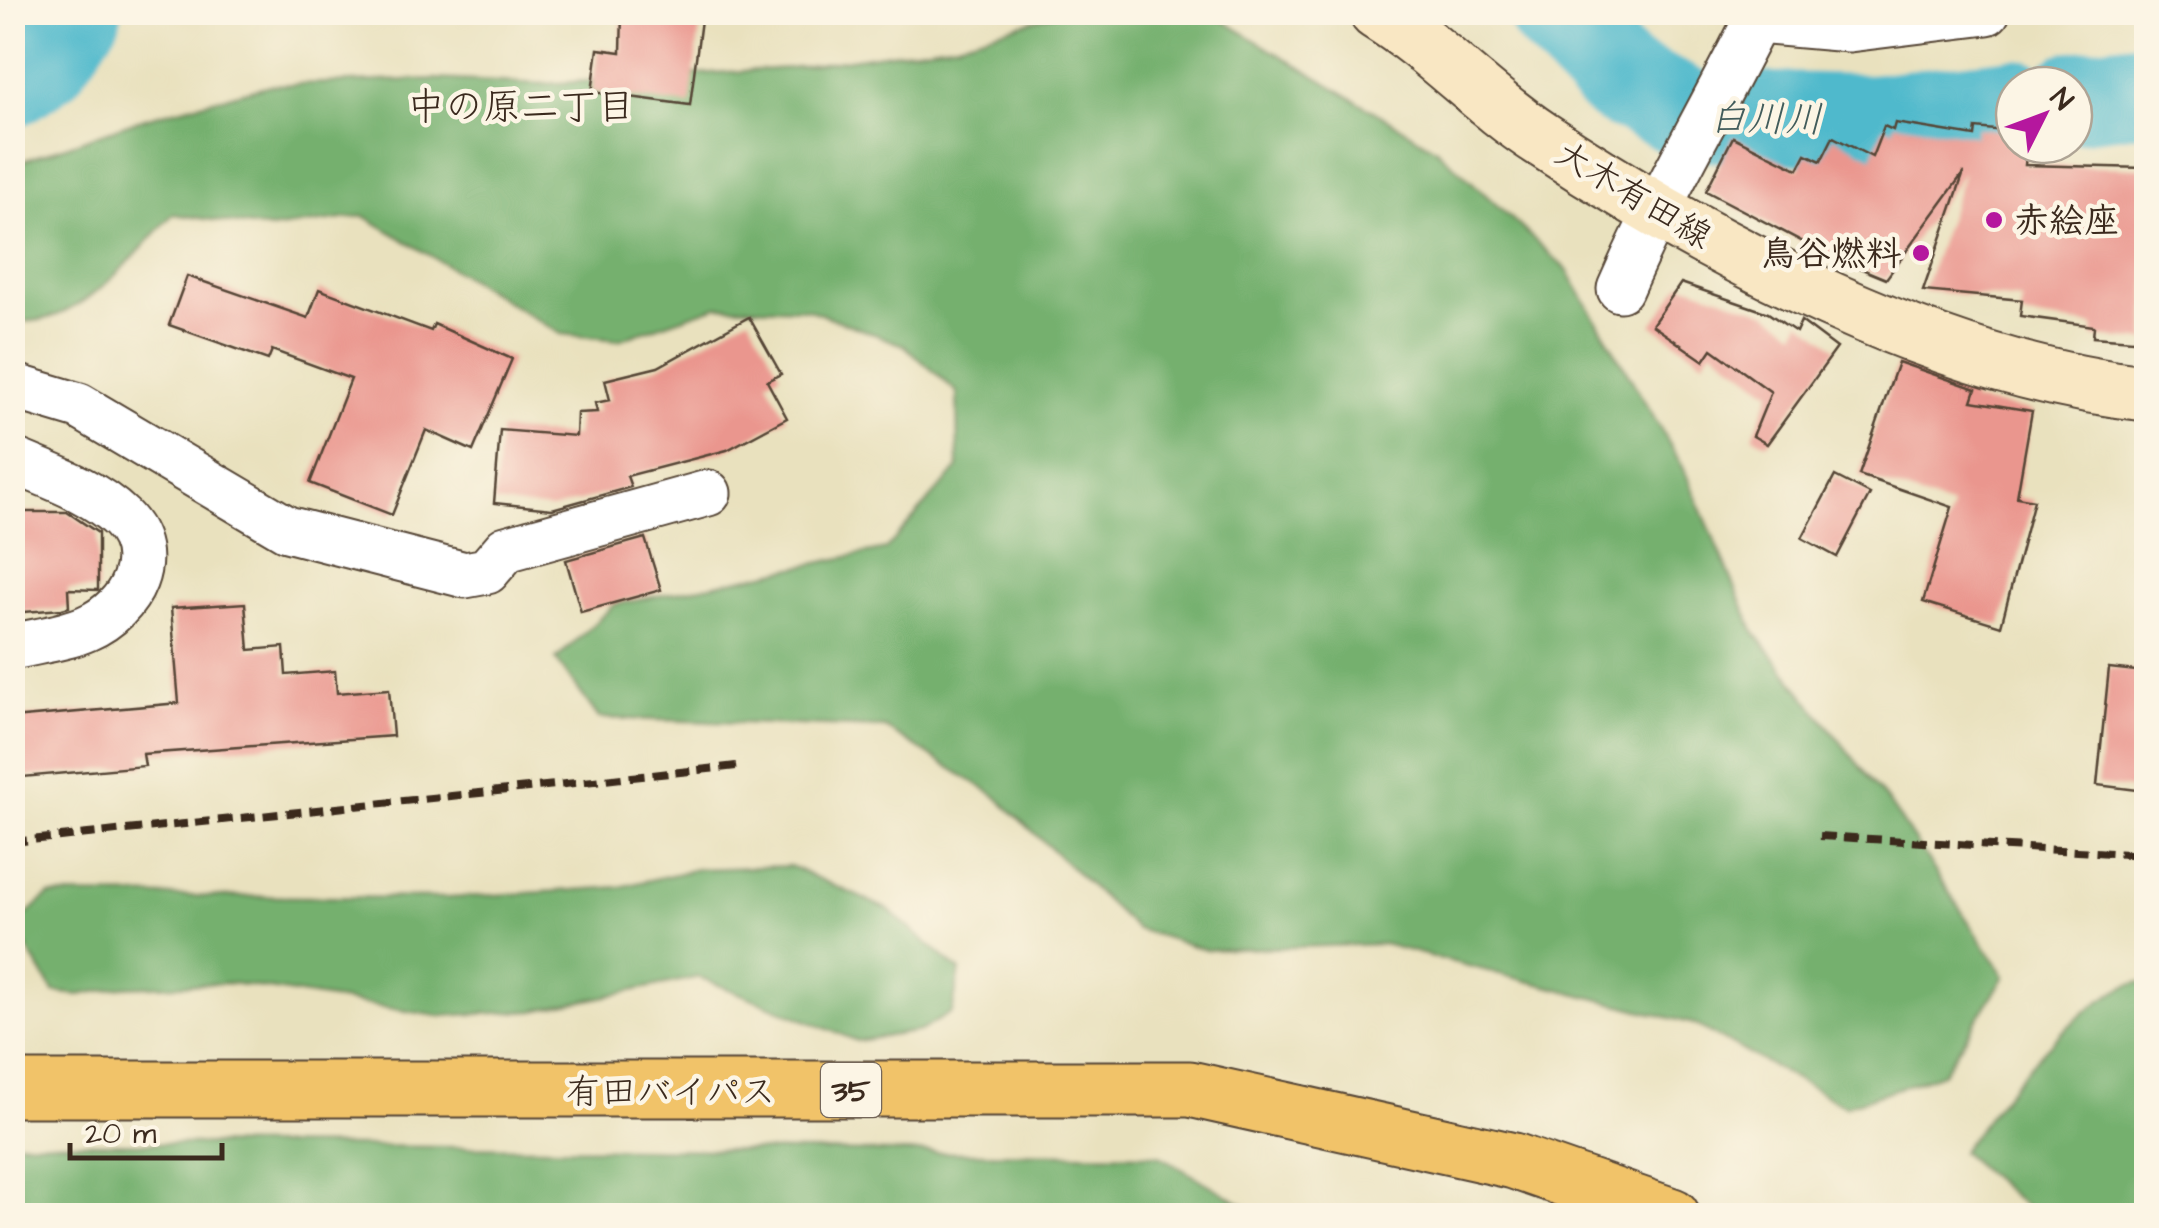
<svg xmlns="http://www.w3.org/2000/svg" width="2159" height="1228" viewBox="0 0 2159 1228" font-family="'Architects Daughter','Klee One',sans-serif">
<style>
.forest{fill:#75b06e;stroke:#586d46;stroke-width:2.5}
.lines{fill:none;stroke-linecap:round;stroke-linejoin:round}
.river{stroke:#4fb9cc;stroke-width:92}
.building{fill:#ea968e}
.street-casing{stroke:#554536;stroke-width:49}
.secondary-casing{stroke:#554536;stroke-width:59}
.highway-casing{stroke:#554536;stroke-width:59}
.street{stroke:#fff;stroke-width:45}
.secondary{stroke:#f9e7c3;stroke-width:55}
.highway{stroke:#f1c369;stroke-width:55}
.rail{stroke:#3b2a1e;stroke-width:8;stroke-dasharray:15 8;stroke-linecap:butt}
.poi-dot{fill:#b5179e;stroke:#fcf5e5;stroke-width:4}
.labels{text-anchor:middle;stroke-width:9;stroke-linejoin:round;paint-order:stroke}
.shield{fill:#fcf5e5;stroke:#75675a;stroke-width:2.5}
.shield-label{font-size:32px;font-weight:bold;fill:#3b2a1e}
.street-label{font-size:35px;fill:#3b2a1e;stroke:#fcf5e5}
.poi-label{font-size:35px;font-weight:bold;fill:#3b2a1e;stroke:#fcf5e5;text-anchor:start}
.neighbourhood-label{font-size:38px;fill:#3b2a1e;stroke:#fcf5e5}
.water-label{font-size:38px;font-style:italic;fill:#425c5b;stroke:#fcf5e5}
</style>
<rect width="100%" height="100%" fill="#fcf5e5"/>
<filter id="ink" filterUnits="userSpaceOnUse"><feTurbulence type="fractalNoise" baseFrequency=".01" numOctaves="2"/><feDisplacementMap in="SourceGraphic" scale="20" xChannelSelector="R" yChannelSelector="G"/><feConvolveMatrix kernelMatrix="1 2 1 2 8 2 1 2 1" color-interpolation-filters="sRGB"/></filter>
<filter id="wash" filterUnits="userSpaceOnUse"><feTurbulence type="fractalNoise" baseFrequency=".0048" numOctaves="4" result="noise"/><feDisplacementMap in="SourceGraphic" scale="40" xChannelSelector="R" yChannelSelector="G"/><feGaussianBlur stdDeviation="2.25" result="paint"/><feColorMatrix in="noise" values="0 0 0 0 0 0 0 0 0 0 0 0 0 0 0 0 0 1.4 0 .05"/><feComposite in="paint" operator="in"/></filter>
<g filter="url(#wash)">
<rect width="100%" height="100%" fill="#e9e1be"/>
<g class="forest">
<path d="M1058,13H1210L1435,148L1567,270L1683,467L1755,633L1892,807L2005,976L1943,1073L1845,1106L1694,1024L1383,944L1207,950L1136,929L993,794L885,728L599,718L556,659L614,605L886,549L958,468L957,392L904,345L807,309L717,306L618,340L561,334L364,216L271,229L173,214C134,255 76,332 13,320L12,165L148,117L270,85L435,79L544,84L789,68L957,43Z"/>
<polygon points="790,866 887,909 960,971 952,1012 920,1031 857,1041 699,977 534,1011 438,1016 231,983 122,987 79,995 54,992 13,926 49,895 448,898 620,887 697,869"/>
<path d="M2146,981V1215H2036L1961,1152C2000,1100 2081,991 2146,981Z"/>
<polygon points="13,1142 1158,1155 1261,1215 13,1215"/>
</g>
<g class="lines">
<g class="river">
<polyline points="1554,12 1620,81 1691,116 1872,120 2014,104"/>
<polyline points="12,81 43,60 76,12"/>
<polyline points="2074,97 2146,88"/>
</g>
</g>
<g id="blocks">
<g class="building">
<polygon points="622,12 702,12 690,105 592,92 598,49 621,52"/>
<polygon points="1895,123 1975,136 1976,128 2014,132 2014,145 2027,145 2025,165 2146,168 2146,341 2093,337 2094,326 2020,316 2022,300 1923,291 1964,172 1886,279 1828,255 1706,191 1733,137 1798,169 1806,154 1821,161 1833,137 1872,157 1884,126 1893,130"/>
<polygon points="187,276 308,318 319,289 431,331 434,324 512,359 473,451 426,430 392,515 310,483 351,379 272,350 268,360 169,325"/>
<polygon points="1681,283 1768,313 1796,332 1801,321 1837,348 1767,444 1753,436 1771,392 1712,349 1704,361 1652,325"/>
<polygon points="749,317 781,374 767,381 787,418 727,450 627,476 631,487 552,509 494,503 500,430 576,436 577,413 597,412 595,403 610,400 605,380 658,367"/>
<polygon points="1898,362 1976,389 1972,401 2032,411 2017,497 2034,500 2001,626 1923,602 1952,507 1859,475"/>
<polygon points="1835,476 1870,494 1837,557 1802,538"/>
<polygon points="12,512 67,512 98,533 98,590 68,589 69,607 62,609 12,613"/>
<polygon points="645,538 661,590 581,612 566,560"/>
<polygon points="245,603 249,650 284,647 286,675 335,671 337,693 389,689 393,736 143,754 145,766 12,778 12,718 179,703 171,608"/>
<polygon points="2109,668 2146,672 2146,791 2097,785"/>
</g>
</g>
</g>
<g filter="url(#ink)">
<use href="#blocks" fill-opacity="0" stroke="#554536" stroke-width="2.5"/>
<g class="lines">
<defs>
<g id="street">
<polyline points="1750,12 1756,21 1849,29 1987,12"/>
<path d="M1620,289C1660,197 1711,111 1756,21"/>
<polyline points="12,386 79,406 287,529 465,575 487,571 506,549 708,493"/>
<path d="M12,460C49,476 91,489 121,518C159,556 131,609 87,628C65,638 37,641 12,647"/>
</g>
<path id="secondary" d="M1377,12C1436,48 1483,101 1540,138C1710,250 1942,372 2146,393"/>
<polyline id="highway" points="12,1089 1190,1089 1514,1161 1672,1216"/>
</defs>
<use href="#street" class="street-casing"/>
<use href="#secondary" class="secondary-casing"/>
<use href="#highway" class="highway-casing"/>
<use href="#street" class="street"/>
<use href="#secondary" class="secondary"/>
<use href="#highway" class="highway"/>
<g class="rail">
<polyline points="1820,836 2146,855"/>
<polyline points="12,842 737,766"/>
</g>
</g>
</g>
<g class="poi-dot">
<circle cx="1994" cy="220" r="10"/>
<circle cx="1921" cy="253" r="10"/>
</g>
<g class="labels">
<rect class="shield" x="821" y="1063" width="60" height="54" rx="8"/>
<g class="shield-label">
<text x="851" y="1101">35</text>
</g>
<g class="street-label">
<text transform="translate(1634 194) rotate(31)" y="12">大木有田線</text>
<text x="671" y="1103">有田バイパス</text>
</g>
<g class="poi-label">
<text x="2014" y="232">赤絵座</text>
<text x="1901" y="265" text-anchor="end">鳥谷燃料</text>
</g>
<g class="neighbourhood-label">
<text x="521" y="119">中の原二丁目</text>
</g>
<g class="water-label">
<text transform="translate(1766 118) rotate(1)" y="13">白川川</text>
</g>
</g>
<rect width="2159" height="1228" fill="none" stroke="#fcf5e5" stroke-width="50"/>
<g transform="translate(2044 115) rotate(48)"><circle r="48" fill="#fcf5e5" stroke="#afa495" stroke-width="2.5"/>
<path d="M0-8L18 38L0 25L-18 38Z" fill="#b5179e"/>
<text y="-15" font-size="28" font-weight="bold" text-anchor="middle" fill="#3b2a1e">N</text>
</g>
<path d="M70 1143v15h152v-15" fill="none" stroke="#3b2a1e" stroke-width="5"/>
<text x="85" y="1143" font-size="30" fill="#3b2a1e" stroke="#fcf5e5" stroke-width="8" paint-order="stroke">20 m</text>
</svg>
